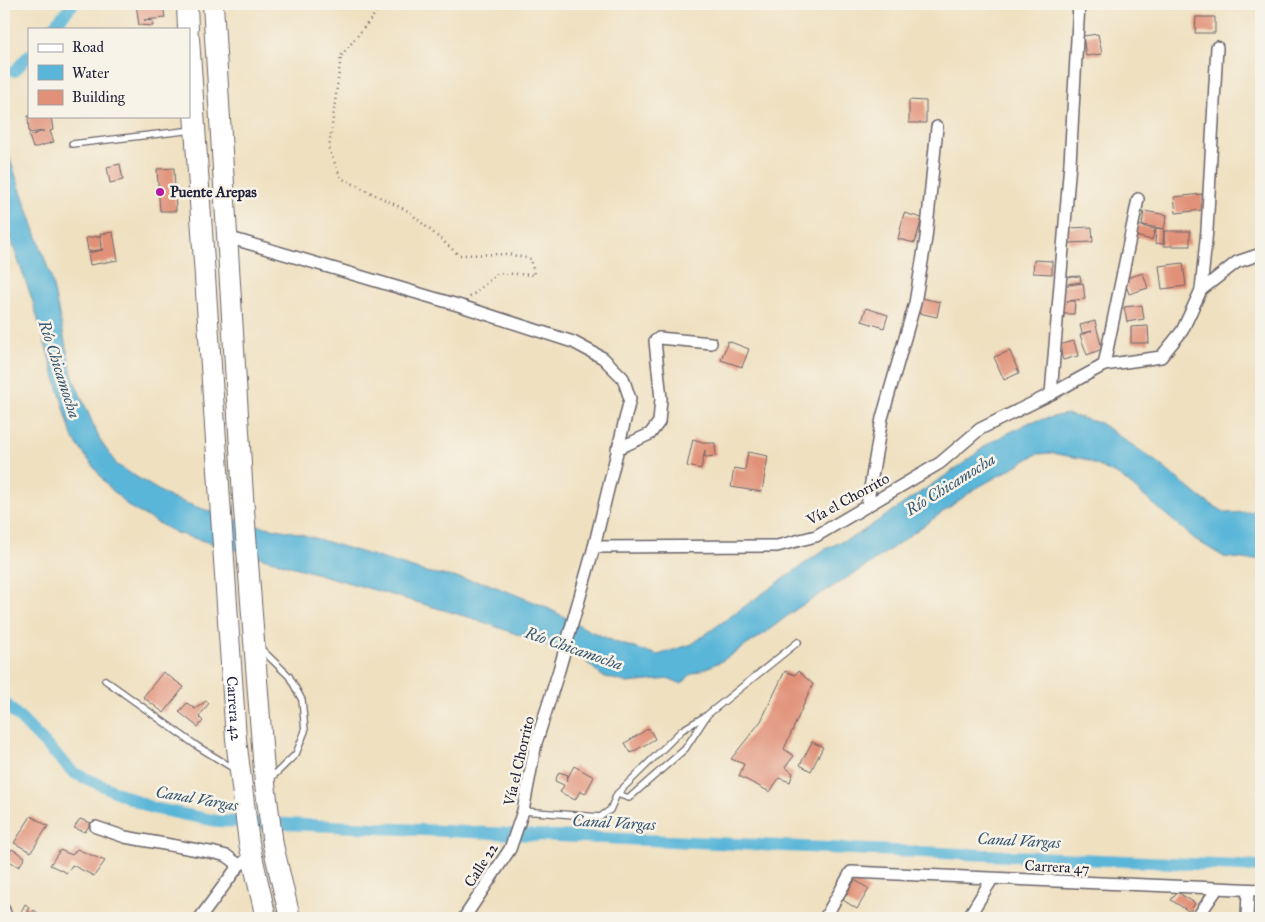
<svg xmlns="http://www.w3.org/2000/svg" width="1265" height="922" viewBox="0 0 1265 922" font-family="'IM FELL Great Primer',serif">
<style>
.water{fill:#5ab6d8;stroke:#3e6c8a}
.lines{fill:none;stroke-linecap:round;stroke-linejoin:round}
.canal{stroke:#5ab6d8;stroke-width:12}
.building{fill:#e19178}
.lane-casing{stroke:#6a646a;stroke-width:8}
.street-casing{stroke:#6a646a;stroke-width:14}
.highway-casing{stroke:#6a646a;stroke-width:22}
.path{stroke:#6a646a;stroke-width:2.5;stroke-dasharray:1 4;stroke-linecap:butt}
.lane{stroke:#fff;stroke-width:5.5}
.street{stroke:#fff;stroke-width:11}
.highway{stroke:#fff;stroke-width:20}
.poi-dot{fill:#b5179e;stroke:#f7f3e8;stroke-width:2}
.labels{text-anchor:middle;stroke-width:5;stroke-linejoin:round;paint-order:stroke}
.poi-label{font-size:15px;font-weight:bold;fill:#22223b;stroke:#f7f3e8;text-anchor:start}
.street-label{font-size:15px;fill:#22223b;stroke:#f7f3e8}
.water-label{font-size:16px;font-style:italic;fill:#365672;stroke:#f7f3e8}
</style>
<rect width="100%" height="100%" fill="#f7f3e8"/>
<filter id="ink" filterUnits="userSpaceOnUse"><feTurbulence type="fractalNoise" baseFrequency=".02" numOctaves="2"/><feDisplacementMap in="SourceGraphic" scale="10" xChannelSelector="R" yChannelSelector="G"/><feConvolveMatrix kernelMatrix="1 2 1 2 8 2 1 2 1" color-interpolation-filters="sRGB"/></filter>
<filter id="wash" filterUnits="userSpaceOnUse"><feTurbulence type="fractalNoise" baseFrequency=".0096" numOctaves="4" result="noise"/><feDisplacementMap in="SourceGraphic" scale="20" xChannelSelector="R" yChannelSelector="G"/><feGaussianBlur stdDeviation="1.12" result="paint"/><feColorMatrix in="noise" values="0 0 0 0 0 0 0 0 0 0 0 0 0 0 0 0 0 1.4 0 .05"/><feComposite in="paint" operator="in"/></filter>
<g filter="url(#wash)">
<rect width="100%" height="100%" fill="#efe0c0"/>
<polygon class="water" points="4,142 51,277 73,378 100,440 117,465 171,498 203,509 249,524 298,533 426,572 486,583 544,606 590,631 618,643 658,655 692,644 825,549 857,535 964,463 989,443 1030,422 1066,414 1100,423 1154,460 1204,500 1226,513 1250,512 1261,507 1261,558 1251,560 1224,557 1196,540 1120,476 1084,459 1052,453 1037,454 975,489 871,563 798,608 758,638 720,662 690,675 682,684 670,679 628,683 602,676 582,658 475,619 176,533 129,507 107,485 73,439 32,299 4,221"/>
<g class="lines">
<g class="canal">
<polyline points="51,29 73,4"/>
<polyline points="15,71 29,55"/>
<polyline points="4,702 74,773 152,808 217,821 1261,867"/>
</g>
</g>
<g id="blocks">
<g class="building">
<polygon points="136,4 163,4 165,18 144,20 153,21 153,26 139,25"/>
<polygon points="1196,17 1215,17 1215,33 1195,33"/>
<polygon points="1098,34 1102,54 1086,56 1083,36"/>
<polygon points="909,100 926,101 926,123 909,123"/>
<polygon points="28,116 51,116 53,130 50,131 54,142 33,148 29,136 44,131 29,133"/>
<polygon points="120,164 123,180 110,183 107,167"/>
<polygon points="174,168 176,211 160,211 157,169"/>
<polygon points="1202,194 1203,210 1176,213 1174,197"/>
<polygon points="1144,211 1167,215 1164,229 1142,225"/>
<polygon points="904,213 922,218 915,243 898,239"/>
<polygon points="1137,225 1155,229 1152,240 1135,236"/>
<polygon points="1092,227 1093,242 1069,243 1068,228"/>
<polygon points="1156,228 1164,229 1163,244 1155,243"/>
<rect x="1164" y="231" width="26" height="15"/>
<polygon points="113,232 118,260 90,265 88,253 103,250 100,234"/>
<polygon points="100,236 101,250 88,251 86,238"/>
<polygon points="1034,260 1052,261 1052,274 1033,273"/>
<polygon points="1183,263 1186,286 1162,289 1159,266"/>
<polygon points="1143,273 1148,288 1129,294 1124,279"/>
<polygon points="1080,276 1081,282 1066,284 1065,277"/>
<polygon points="1083,283 1085,299 1067,301 1075,301 1074,314 1061,314 1062,286"/>
<polygon points="917,297 940,302 937,317 914,312"/>
<polygon points="1142,305 1144,319 1127,322 1124,307"/>
<polygon points="866,308 888,315 884,328 862,321"/>
<polygon points="1095,321 1102,349 1087,355 1080,335 1092,331 1082,333 1080,325"/>
<polygon points="1148,326 1149,343 1131,343 1131,327"/>
<polygon points="728,341 749,349 742,367 721,360"/>
<polygon points="1074,341 1078,356 1063,360 1059,345"/>
<polygon points="1010,351 1019,373 1004,380 994,357"/>
<polygon points="693,439 706,443 715,443 716,456 705,457 705,450 701,469 687,466"/>
<polygon points="748,452 768,456 762,492 731,487 734,468 745,470"/>
<polygon points="785,671 795,675 798,671 813,684 784,749 794,756 785,767 793,773 790,782 779,778 770,792 739,776 744,764 731,759 761,721"/>
<polygon points="163,672 184,687 164,713 143,697"/>
<polygon points="206,701 209,703 199,717 203,721 198,727 179,712 187,703 195,709"/>
<polygon points="649,728 655,739 631,753 625,743"/>
<polygon points="812,742 823,747 811,771 800,765"/>
<polygon points="574,766 594,777 585,794 580,791 575,800 560,792 564,785 555,781 559,772 568,775 566,781"/>
<polygon points="31,816 48,826 31,852 14,843"/>
<polygon points="80,819 91,823 85,832 74,828"/>
<polygon points="12,849 25,857 19,867 6,859"/>
<polygon points="77,849 105,861 94,876 72,865 67,873 50,865 60,850 72,855"/>
<polygon points="855,880 869,889 857,909 843,900"/>
<polygon points="1177,892 1195,903 1190,912 1171,900"/>
<polygon points="25,904 29,907 27,911 32,914 34,910 38,913 36,918 18,918"/>
</g>
</g>
</g>
<g filter="url(#ink)">
<use href="#blocks" fill-opacity="0" stroke="#6a646a" stroke-width="1"/>
<g class="lines">
<defs>
<g id="lane">
<polyline points="72,144 193,130"/>
<polyline points="261,649 289,676 302,700 305,731 296,754 270,779"/>
<polyline points="105,680 197,746 236,770"/>
<polyline points="617,794 629,798 685,749 706,717"/>
<polyline points="523,811 600,817 610,810 617,794 682,730 707,715 798,642"/>
</g>
<g id="street">
<polyline points="227,237 461,306 573,342 603,358 623,378 630,399 594,547"/>
<polyline points="1201,290 1207,230 1217,47"/>
<polyline points="1104,365 1138,199"/>
<polyline points="1051,394 1070,163 1079,4"/>
<polyline points="617,449 650,434 659,422 661,399 655,341 659,338 711,343"/>
<polyline points="867,506 882,418 915,303 926,238 937,127"/>
<polyline points="96,827 125,837 215,853 227,856 239,865"/>
<polyline points="4,910 6,918"/>
<polyline points="200,918 239,865 245,861"/>
<polyline points="464,918 510,849 523,811 536,743 559,670 594,547 777,546 816,536 940,463 980,429 1051,394 1104,365 1161,357 1182,331 1201,290 1237,262 1261,254"/>
<polyline points="825,918 851,872 1261,890"/>
<polyline points="968,918 992,879"/>
<polyline points="1197,918 1217,889"/>
<polyline points="1247,918 1248,891"/>
</g>
<g id="highway">
<polyline points="187,4 188,29"/>
<polyline points="213,4 243,497 265,784 273,845 290,918"/>
<path id="s1" d="M189,38L236,739L249,843L266,918"/>
</g>
</defs>
<use href="#lane" class="lane-casing"/>
<use href="#street" class="street-casing"/>
<use href="#highway" class="highway-casing"/>
<polyline class="path" points="383,4 341,56 329,149 341,178 408,211 459,255 508,254 531,259 534,275 498,273 469,298"/>
<use href="#lane" class="lane"/>
<use href="#street" class="street"/>
<use href="#highway" class="highway"/>
</g>
</g>
<circle class="poi-dot" cx="160" cy="192" r="5"/>
<g class="labels">
<g class="poi-label">
<text x="170" y="197">Puente Arepas</text>
</g>
<g class="street-label">
<text transform="translate(848 499) rotate(-29)" y="5">Vía el Chorrito</text>
<text dy="5" stroke="none"><textPath href="#s1" startOffset="672">Carrera 42</textPath></text>
<text transform="translate(519 761) rotate(-77)" y="5">Vía el Chorrito</text>
<text transform="translate(481 865) rotate(-57)" y="5">Calle 22</text>
<text transform="translate(1057 867) rotate(3)" y="5">Carrera 47</text>
</g>
<g class="water-label">
<text transform="translate(60 369) rotate(72)" y="6">Río Chicamocha</text>
<text transform="translate(950 484) rotate(-32)" y="6">Río Chicamocha</text>
<text transform="translate(574 648) rotate(19)" y="6">Río Chicamocha</text>
<text transform="translate(197 798) rotate(10)" y="6">Canal Vargas</text>
<text transform="translate(614 822) rotate(3)" y="6">Canal Vargas</text>
<text transform="translate(1019 840) rotate(3)" y="6">Canal Vargas</text>
</g>
</g>
<rect width="1265" height="922" fill="none" stroke="#f7f3e8" stroke-width="20"/>
<rect x="28" y="28" width="162" height="90" fill="#f7f3e8" stroke="#a29fa3"/>
<rect x="38" y="44" width="25" height="8" fill="#ffffff" stroke="#a29fa3"/>
<text x="72" y="52" font-size="15" fill="#22223b">Road</text>
<rect x="38" y="65" width="25" height="15" fill="#5ab6d8" stroke="#a29fa3"/>
<text x="72" y="78" font-size="15" fill="#22223b">Water</text>
<rect x="38" y="90" width="25" height="15" fill="#e19178" stroke="#a29fa3"/>
<text x="72" y="102" font-size="15" fill="#22223b">Building</text>
</svg>
